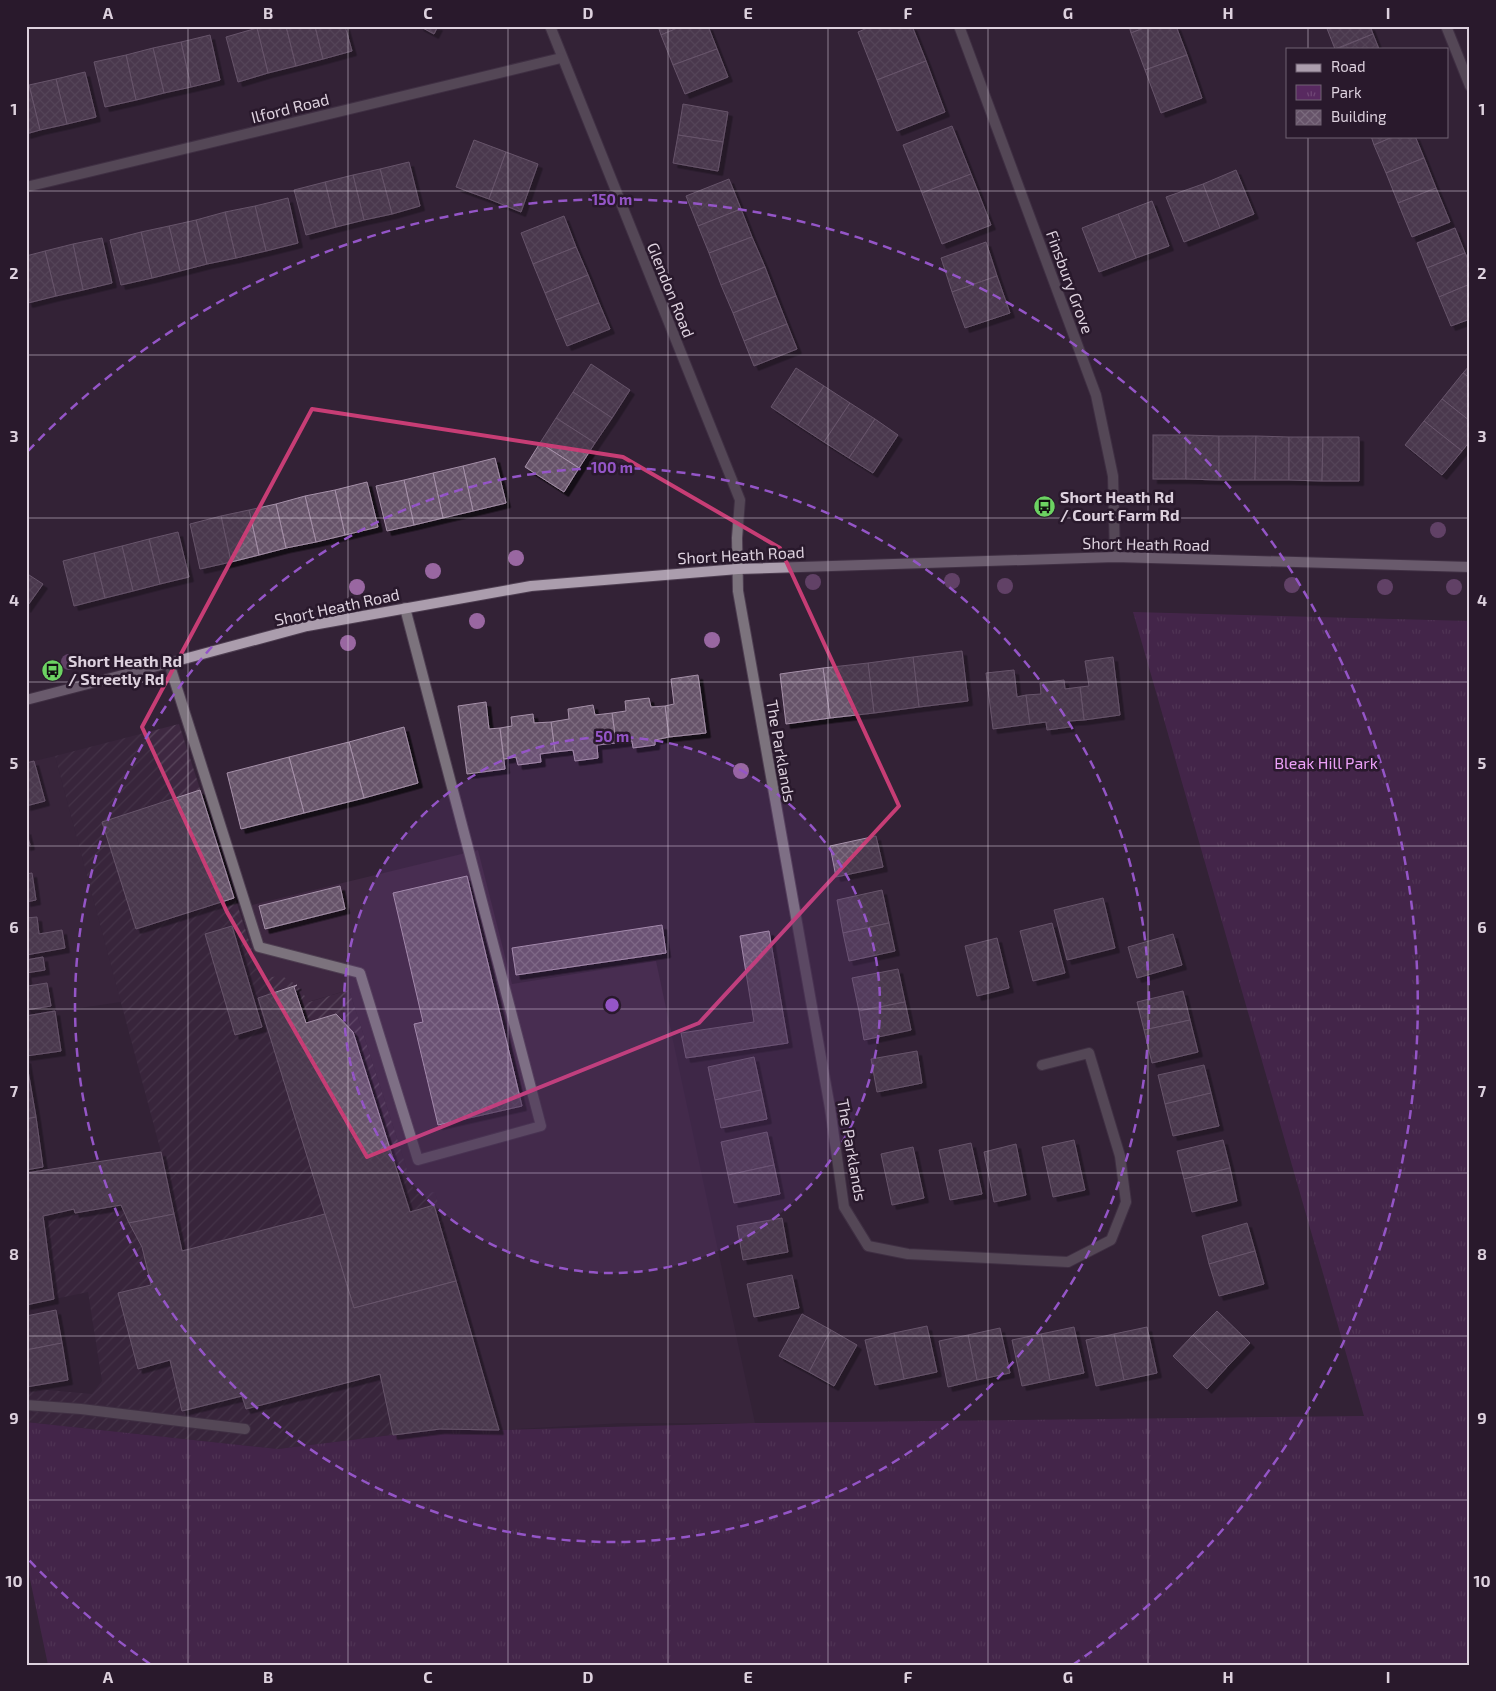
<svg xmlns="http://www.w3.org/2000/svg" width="1496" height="1691" viewBox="0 0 1496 1691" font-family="'Exo 2',sans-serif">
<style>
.built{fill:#3e2841}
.industrial{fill:url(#industrial-furrows)}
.park{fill:url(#park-tufts)}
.building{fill:url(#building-cross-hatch);stroke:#a590a8;filter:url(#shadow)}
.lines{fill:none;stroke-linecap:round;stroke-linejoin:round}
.lane-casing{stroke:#4e3e51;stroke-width:12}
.street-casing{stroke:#4e3e51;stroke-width:12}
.secondary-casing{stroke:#4e3e51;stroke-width:12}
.lane{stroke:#7c737d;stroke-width:10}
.street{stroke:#7c737d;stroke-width:10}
.secondary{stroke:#ab9dad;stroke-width:10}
.tree{fill:#9967a1}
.marked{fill:none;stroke:#c73d75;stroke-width:4;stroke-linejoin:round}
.grid{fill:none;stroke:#ddd1de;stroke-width:1;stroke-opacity:0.55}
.ring{fill:none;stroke:#9455c7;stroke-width:2.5;stroke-dasharray:9 6}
.labels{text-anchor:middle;stroke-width:5;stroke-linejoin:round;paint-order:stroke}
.street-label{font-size:16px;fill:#ddd1de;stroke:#29192c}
.poi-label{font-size:16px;font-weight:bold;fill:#ddd1de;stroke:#29192c;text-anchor:start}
.park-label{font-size:16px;fill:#eca0f8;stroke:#29192c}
.centre{fill:#9455c7;stroke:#29192c;stroke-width:2.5}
.ring-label{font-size:15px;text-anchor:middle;font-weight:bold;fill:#9455c7;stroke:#29192c;stroke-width:5;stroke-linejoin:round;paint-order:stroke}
.neatline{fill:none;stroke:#ddd1de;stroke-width:2}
.grid-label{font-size:16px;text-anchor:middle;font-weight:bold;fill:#ddd1de}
</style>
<defs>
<pattern id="industrial-furrows" width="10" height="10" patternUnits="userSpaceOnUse" patternTransform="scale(1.25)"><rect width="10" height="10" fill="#3e2841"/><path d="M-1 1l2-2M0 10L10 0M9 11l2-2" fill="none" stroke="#59465c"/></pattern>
<pattern id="park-tufts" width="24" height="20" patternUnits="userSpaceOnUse" patternTransform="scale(1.25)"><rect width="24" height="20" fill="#582960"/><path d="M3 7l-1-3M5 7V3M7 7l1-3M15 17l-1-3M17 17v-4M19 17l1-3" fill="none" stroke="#704776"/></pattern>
<pattern id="building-cross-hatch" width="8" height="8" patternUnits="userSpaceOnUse" patternTransform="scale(1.25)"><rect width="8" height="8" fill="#665369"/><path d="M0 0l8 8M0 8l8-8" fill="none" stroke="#7b6b7e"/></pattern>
<filter id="shadow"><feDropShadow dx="4.5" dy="4.5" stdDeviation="0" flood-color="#0009"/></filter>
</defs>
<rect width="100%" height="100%" fill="#332236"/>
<g class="built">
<polygon points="55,756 121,1002 26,1016 26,763"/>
<polygon points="478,850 512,984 656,961 755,1423 624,1423 499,1430 435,1193 415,1194 349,990 308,1002 297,985 261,979 240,908"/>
</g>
<polygon class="industrial" points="179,724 261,978 282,976 297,985 309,1002 349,990 415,1194 435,1192 499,1430 440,1429 278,1449 26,1422 26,1388 92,1394 102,1381 88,1292 26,1305 26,1173 161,1152 55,756"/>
<polygon class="park" points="1133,612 1470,621 1470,1665 48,1665 26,1560 26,1422 278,1449 440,1429 499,1430 755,1423 1364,1416"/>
<g class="building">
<polygon points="264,26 286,26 296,66 268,73 257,28"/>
<polygon points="286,26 315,26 323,59 296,66"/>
<polygon points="315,26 345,26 352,51 323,59"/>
<polygon points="419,26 438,26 434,34"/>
<polygon points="658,26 682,26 661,35"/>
<polygon points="682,26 708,26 717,49 673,65 661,35"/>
<polygon points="872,26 912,26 926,61 877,80 858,32"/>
<polygon points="1129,26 1149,26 1131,33"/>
<polygon points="1149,26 1176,26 1187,55 1145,70 1131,33"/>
<polygon points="1326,26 1370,26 1373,34 1335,49"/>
<polygon points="257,28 268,73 238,82 226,37"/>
<polygon points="1373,34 1379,49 1337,49"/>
<polygon points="210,35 220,80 191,87 181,42"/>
<polygon points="181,42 191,87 164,93 153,48"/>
<polygon points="153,48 164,93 136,100 126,55"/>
<polygon points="717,49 728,77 685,94 673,65"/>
<polygon points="126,55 136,100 105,107 94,62"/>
<polygon points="1187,55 1202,98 1161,113 1145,70"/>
<polygon points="926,61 945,112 897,131 877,80"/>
<polygon points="85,72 96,117 67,124 56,79"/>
<polygon points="56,79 67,124 40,130 29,85"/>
<polygon points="29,85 40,130 26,134 26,86"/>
<polygon points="683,104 728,112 723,142 678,135"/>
<polygon points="952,126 971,174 922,193 903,145"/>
<polygon points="678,135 723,142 718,171 673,163"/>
<polygon points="1371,136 1395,136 1374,145"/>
<polygon points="1395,136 1415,136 1424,158 1386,173 1374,145"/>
<polygon points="474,140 506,152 489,199 456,187"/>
<polygon points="506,152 538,164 521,212 489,199"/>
<polygon points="1424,158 1436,188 1398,203 1386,173"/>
<polygon points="409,162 420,206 392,214 380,169"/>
<polygon points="380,169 392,214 364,220 353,175"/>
<polygon points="1236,170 1254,214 1220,228 1203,184"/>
<polygon points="971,174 991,225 942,244 922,193"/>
<polygon points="353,175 364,220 336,227 325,182"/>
<polygon points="729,179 741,209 698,226 686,196"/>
<polygon points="325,182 336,227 306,235 294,190"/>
<polygon points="1203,184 1220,228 1184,242 1166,197"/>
<polygon points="1436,188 1450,222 1412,237 1398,203"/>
<polygon points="288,198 298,243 266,251 255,206"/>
<polygon points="1152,201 1169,246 1136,258 1118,214"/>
<polygon points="255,206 266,251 236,258 225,212"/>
<polygon points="741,209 752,237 709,253 698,226"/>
<polygon points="225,212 236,258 207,264 196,220"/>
<polygon points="1118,214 1136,258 1099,272 1082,228"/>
<polygon points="564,216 576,247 533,264 521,233"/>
<polygon points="196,220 207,264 180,271 169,226"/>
<polygon points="169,226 180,271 152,278 141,232"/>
<polygon points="1455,228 1465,253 1427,268 1417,243"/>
<polygon points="141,232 152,278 121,285 110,240"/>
<polygon points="752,237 765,267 721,285 709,253"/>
<polygon points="102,238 112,283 83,290 73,244"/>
<polygon points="986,242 997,276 952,292 941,258"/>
<polygon points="73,244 83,290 56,296 45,251"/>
<polygon points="576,247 588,275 545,293 533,264"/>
<polygon points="45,251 56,296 28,303 26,295 26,256"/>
<polygon points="1465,253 1470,263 1470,284 1439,297 1427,268"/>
<polygon points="765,267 776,296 733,313 721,285"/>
<polygon points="588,275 599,303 556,320 545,293"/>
<polygon points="997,276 1010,313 965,328 952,292"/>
<polygon points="1470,284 1470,319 1451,326 1439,297"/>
<polygon points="776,296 787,324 744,341 733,313"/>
<polygon points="599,303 610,329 567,346 556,320"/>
<polygon points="787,324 797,349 754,366 744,341"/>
<polygon points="591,364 630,390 612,418 573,392"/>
<polygon points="1470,365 1470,378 1463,373"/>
<polygon points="796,368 824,386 798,425 771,407"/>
<polygon points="1463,373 1470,378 1470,421 1442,399"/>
<polygon points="824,386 850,403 824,442 798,425"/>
<polygon points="573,392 612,418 595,443 556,418"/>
<polygon points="1442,399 1470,421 1470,441 1462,451 1424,421"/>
<polygon points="850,403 875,419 849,458 824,442"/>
<polygon points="556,418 595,443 579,468 540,443"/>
<polygon points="875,419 898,435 873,473 849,458"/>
<polygon points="1424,421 1462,451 1442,475 1405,445"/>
<rect x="1153" y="435" width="33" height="44"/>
<polygon points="1186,435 1219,436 1219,480 1186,479"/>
<polygon points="1219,436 1256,436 1255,480 1219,480"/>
<polygon points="1256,436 1289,437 1289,480 1255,480"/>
<polygon points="1289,437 1323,437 1322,481 1289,480"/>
<polygon points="1323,437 1359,437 1359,481 1322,481"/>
<polygon points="540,443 579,468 564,492 525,467"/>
<polygon points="495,458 506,503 473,511 463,466"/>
<polygon points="463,466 473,511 443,518 433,473"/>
<polygon points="433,473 443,518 414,525 404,480"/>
<polygon points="404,480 414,525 387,531 376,486"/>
<polygon points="367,482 378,527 345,535 335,490"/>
<polygon points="335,490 345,535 316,542 305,496"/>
<polygon points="305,496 316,542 286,548 276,504"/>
<polygon points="276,504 286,548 259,555 249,510"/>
<polygon points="249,510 259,555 231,562 221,516"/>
<polygon points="221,516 231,562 200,569 190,524"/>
<polygon points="178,532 189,577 160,584 149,539"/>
<polygon points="149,539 160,584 133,591 122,546"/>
<polygon points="122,546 133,591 105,598 94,553"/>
<polygon points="94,553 105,598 74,606 63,561"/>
<polygon points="26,573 43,584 26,608"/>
<polygon points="962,651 968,701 919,707 913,657"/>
<polygon points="913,657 919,707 874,713 868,663"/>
<polygon points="1113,657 1120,715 1084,720 1080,687 1089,686 1085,661"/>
<polygon points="868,663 874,713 830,718 823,668"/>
<polygon points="823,668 830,718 786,724 780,674"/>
<polygon points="1014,670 1017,697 1026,695 1030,724 993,729 986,673"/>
<polygon points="698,675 706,733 669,737 665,706 674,704 671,679"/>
<polygon points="1064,680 1065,689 1080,687 1084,720 1069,721 1070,727 1047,730 1046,722 1030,724 1026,695 1041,694 1040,683"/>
<polygon points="649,698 651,707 665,706 669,737 655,740 655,745 633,748 632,741 616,743 612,713 626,711 625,701"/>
<polygon points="486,702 489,729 500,728 505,769 467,774 458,706"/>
<polygon points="593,705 595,715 612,713 616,743 597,745 598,758 575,761 573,750 555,752 551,722 569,719 568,709"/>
<polygon points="533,714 534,723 551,722 555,752 540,754 541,762 518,765 516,757 504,759 500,728 512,726 511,717"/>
<polygon points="404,727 418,783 364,798 349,742"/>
<polygon points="349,742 364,798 304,813 289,757"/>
<polygon points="289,757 304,813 241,829 227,773"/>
<polygon points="34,761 45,801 26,806 26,763"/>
<polygon points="200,790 234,898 136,929 102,822"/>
<polygon points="26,830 30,845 26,846"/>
<polygon points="876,836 883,867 836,877 830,846"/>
<polygon points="32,873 36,900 26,902 26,874"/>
<polygon points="467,876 522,1106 438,1125 414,1024 423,1022 393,893"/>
<polygon points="340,886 345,909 265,929 259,906"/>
<polygon points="882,890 889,923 843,933 837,900"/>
<polygon points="1103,898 1115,948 1067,960 1054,910"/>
<polygon points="37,917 39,934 62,930 65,948 26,955 26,918"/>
<polygon points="889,923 895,951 849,961 843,933"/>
<polygon points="1052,923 1065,973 1033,981 1020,931"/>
<polygon points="662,925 666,953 516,975 512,948"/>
<polygon points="232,926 262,1027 235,1035 205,934"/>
<polygon points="769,931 788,1043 686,1058 681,1033 754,1022 740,936"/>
<polygon points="1173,934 1182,965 1137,978 1128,947"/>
<polygon points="997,938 1009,988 977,996 965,946"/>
<polygon points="43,957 45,970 26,973 28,986 47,983 51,1006 26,1010 26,960"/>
<polygon points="898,969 905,1002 859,1011 852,978"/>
<polygon points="297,985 294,987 306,1023 336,1014 353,1032 410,1212 434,1205 456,1281 354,1308 258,998"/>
<polygon points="1183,991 1190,1020 1144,1030 1137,1002"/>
<polygon points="905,1002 911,1030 864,1040 859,1011"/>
<polygon points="55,1011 61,1051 26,1056 26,1016"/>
<polygon points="1190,1020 1198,1052 1152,1063 1144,1030"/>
<polygon points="917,1051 922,1083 877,1092 871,1059"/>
<polygon points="754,1057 761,1090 715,1100 708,1067"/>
<polygon points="26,1059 36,1117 26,1119"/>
<polygon points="1204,1065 1211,1093 1165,1104 1158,1075"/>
<polygon points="761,1090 767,1119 721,1128 715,1100"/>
<polygon points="1211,1093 1219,1126 1173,1136 1165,1104"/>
<polygon points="36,1117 43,1167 26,1170 26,1119"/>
<polygon points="767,1132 774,1165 728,1175 721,1142"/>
<polygon points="1074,1140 1085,1190 1053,1197 1042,1147"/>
<polygon points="1223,1140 1230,1168 1184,1179 1177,1151"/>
<polygon points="971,1143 982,1194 950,1200 939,1150"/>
<polygon points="1016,1144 1026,1195 994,1202 984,1152"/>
<polygon points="913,1147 924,1198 892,1205 881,1154"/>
<polygon points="161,1152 174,1214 129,1223 121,1205 75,1213 74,1209 43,1216 54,1299 26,1305 26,1173"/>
<polygon points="774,1165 780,1194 734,1203 728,1175"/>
<polygon points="1230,1168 1237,1201 1192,1212 1184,1179"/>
<polygon points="174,1214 182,1251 325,1214 354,1308 456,1281 499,1430 440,1429 393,1435 380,1374 246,1409 242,1396 182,1411 170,1360 138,1369 118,1293 151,1285 142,1247 129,1223"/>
<polygon points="782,1218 788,1252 743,1260 737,1226"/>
<polygon points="1247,1223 1255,1251 1209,1264 1202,1236"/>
<polygon points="1255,1251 1264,1284 1219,1296 1209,1264"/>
<polygon points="792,1275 799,1308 754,1317 747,1284"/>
<polygon points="56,1310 62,1343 26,1350 26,1316"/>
<polygon points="1217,1311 1250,1343 1227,1367 1193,1335"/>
<polygon points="802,1314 831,1330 809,1372 779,1356"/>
<polygon points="927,1326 937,1372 904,1379 894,1333"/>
<polygon points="1074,1327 1084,1373 1050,1380 1041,1334"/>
<polygon points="1147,1327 1157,1373 1124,1380 1114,1334"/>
<polygon points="1000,1328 1010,1373 977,1380 968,1335"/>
<polygon points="831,1330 857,1345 834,1386 809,1372"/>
<polygon points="894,1333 904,1379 875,1385 865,1340"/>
<polygon points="1041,1334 1050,1380 1022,1386 1012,1340"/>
<polygon points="1114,1334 1124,1380 1096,1386 1086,1340"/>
<polygon points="968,1335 977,1380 948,1387 939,1341"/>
<polygon points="1193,1335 1227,1367 1207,1389 1173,1356"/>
<polygon points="62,1343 68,1380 26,1387 26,1350"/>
</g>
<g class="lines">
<defs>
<g id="lane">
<polyline points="169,663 259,947 360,973 418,1160 541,1126 405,608"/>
<polyline points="26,1405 81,1409 245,1429"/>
</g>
<g id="street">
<polyline points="550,26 740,500 737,538 738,591 830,1108 844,1207 868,1246 908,1254 1068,1262 1111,1240 1126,1202 1120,1156 1089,1053 1042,1065"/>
<polyline points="959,26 1096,395 1113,476 1115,557"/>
<polyline points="1446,26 1470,86"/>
<polyline points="26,187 561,58"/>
</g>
<polyline id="secondary" points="26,700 169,663 307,626 531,586 738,569 1115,557 1470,567"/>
</defs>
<use href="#lane" class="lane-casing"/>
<use href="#street" class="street-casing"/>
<use href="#secondary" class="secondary-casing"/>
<use href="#lane" class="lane"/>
<use href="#street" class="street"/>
<use href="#secondary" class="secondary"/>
</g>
<g class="tree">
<circle cx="1438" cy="530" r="8"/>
<circle cx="516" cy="558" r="8"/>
<circle cx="433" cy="571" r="8"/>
<circle cx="952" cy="581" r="8"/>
<circle cx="813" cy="582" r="8"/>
<circle cx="1292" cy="585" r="8"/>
<circle cx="1005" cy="586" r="8"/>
<circle cx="357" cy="587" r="8"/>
<circle cx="1385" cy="587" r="8"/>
<circle cx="1454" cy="587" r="8"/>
<circle cx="477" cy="621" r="8"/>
<circle cx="712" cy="640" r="8"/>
<circle cx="348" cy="643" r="8"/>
<circle cx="69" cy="662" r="8"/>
<circle cx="741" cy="771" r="8"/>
</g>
<path d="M0 0H1496V1691H0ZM312,409L623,457L780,548L899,806L699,1023L367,1157L227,912L142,727Z" fill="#332236" fill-opacity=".55" fill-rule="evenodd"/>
<path class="marked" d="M312,409L623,457L780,548L899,806L699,1023L367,1157L227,912L142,727Z"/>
<path class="grid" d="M188,26V1665M348,26V1665M508,26V1665M668,26V1665M828,26V1665M988,26V1665M1148,26V1665M1308,26V49M1308,136V1665M26,191H1470M26,355H1470M26,518H1470M26,682H1470M26,846H1470M26,1009H1470M26,1173H1470M26,1336H1470M26,1500H1470"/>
<circle cx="612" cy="1005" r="268" fill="#9455c7" fill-opacity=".12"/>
<g class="ring">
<circle cx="612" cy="1005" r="268"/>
<circle cx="612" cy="1005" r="537"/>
<path d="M150 1664A805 805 0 0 1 28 1559M28 451A805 805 0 1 1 1074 1664"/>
</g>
<defs>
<symbol id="bus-disc" viewBox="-11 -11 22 22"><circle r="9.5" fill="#6cd362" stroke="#29192c"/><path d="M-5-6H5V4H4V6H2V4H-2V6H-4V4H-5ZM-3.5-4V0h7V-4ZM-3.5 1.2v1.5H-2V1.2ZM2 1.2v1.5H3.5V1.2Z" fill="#111"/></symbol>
</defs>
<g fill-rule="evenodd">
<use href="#bus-disc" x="1032" y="494" width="25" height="25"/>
<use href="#bus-disc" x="40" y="658" width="25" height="25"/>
</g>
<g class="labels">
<g class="street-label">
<text transform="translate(290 108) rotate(-14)" y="6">Ilford Road</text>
<text transform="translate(1070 282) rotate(70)" y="6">Finsbury Grove</text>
<text transform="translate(671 290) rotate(68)" y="6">Glendon Road</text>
<text transform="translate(1146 544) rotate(1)" y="6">Short Heath Road</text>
<text transform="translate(741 555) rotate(-3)" y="6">Short Heath Road</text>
<text transform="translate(337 607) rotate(-12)" y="6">Short Heath Road</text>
<text transform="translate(781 751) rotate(80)" y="6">The Parklands</text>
<text transform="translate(852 1150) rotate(80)" y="6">The Parklands</text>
</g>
<g class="poi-label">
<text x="1060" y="503">Short Heath Rd<tspan x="1060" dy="18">/ Court Farm Rd</tspan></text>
<text x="68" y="667">Short Heath Rd<tspan x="68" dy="18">/ Streetly Rd</tspan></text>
</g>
<g class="park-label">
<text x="1326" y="769">Bleak Hill Park</text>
</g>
</g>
<circle cx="612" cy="1005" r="8" class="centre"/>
<g class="ring-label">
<text x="612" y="205">150 m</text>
<text x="612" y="473">100 m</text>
<text x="612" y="742">50 m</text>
</g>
<rect width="1496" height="1691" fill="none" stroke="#29192c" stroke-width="55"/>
<rect x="1286" y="48" width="162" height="90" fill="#29192c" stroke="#716373"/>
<rect x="1296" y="64" width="25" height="8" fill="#ab9dad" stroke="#716373"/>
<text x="1331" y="72" font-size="15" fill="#ddd1de">Road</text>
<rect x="1296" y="85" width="25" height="15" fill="url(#park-tufts)" stroke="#716373"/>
<text x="1331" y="98" font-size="15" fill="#ddd1de">Park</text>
<rect x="1296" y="110" width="25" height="15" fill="url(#building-cross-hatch)" stroke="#716373"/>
<text x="1331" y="122" font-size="15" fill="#ddd1de">Building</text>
<rect x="28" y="28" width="1440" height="1636" class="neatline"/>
<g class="grid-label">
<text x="108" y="19">A</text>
<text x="268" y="19">B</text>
<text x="428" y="19">C</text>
<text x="588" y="19">D</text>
<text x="748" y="19">E</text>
<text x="908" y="19">F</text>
<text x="1068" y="19">G</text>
<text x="1228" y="19">H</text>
<text x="1388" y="19">I</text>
<text x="14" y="115">1</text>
<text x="1482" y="115">1</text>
<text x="14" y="279">2</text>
<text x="1482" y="279">2</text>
<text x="14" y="442">3</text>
<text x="1482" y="442">3</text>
<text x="14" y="606">4</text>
<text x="1482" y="606">4</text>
<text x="14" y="769">5</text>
<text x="1482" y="769">5</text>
<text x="14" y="933">6</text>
<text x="1482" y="933">6</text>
<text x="14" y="1097">7</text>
<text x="1482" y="1097">7</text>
<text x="14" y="1260">8</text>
<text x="1482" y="1260">8</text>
<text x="14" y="1424">9</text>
<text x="1482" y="1424">9</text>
<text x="14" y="1587">10</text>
<text x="1482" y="1587">10</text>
<text x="108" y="1683">A</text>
<text x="268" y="1683">B</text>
<text x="428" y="1683">C</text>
<text x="588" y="1683">D</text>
<text x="748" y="1683">E</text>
<text x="908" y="1683">F</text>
<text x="1068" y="1683">G</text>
<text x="1228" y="1683">H</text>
<text x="1388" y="1683">I</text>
</g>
</svg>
